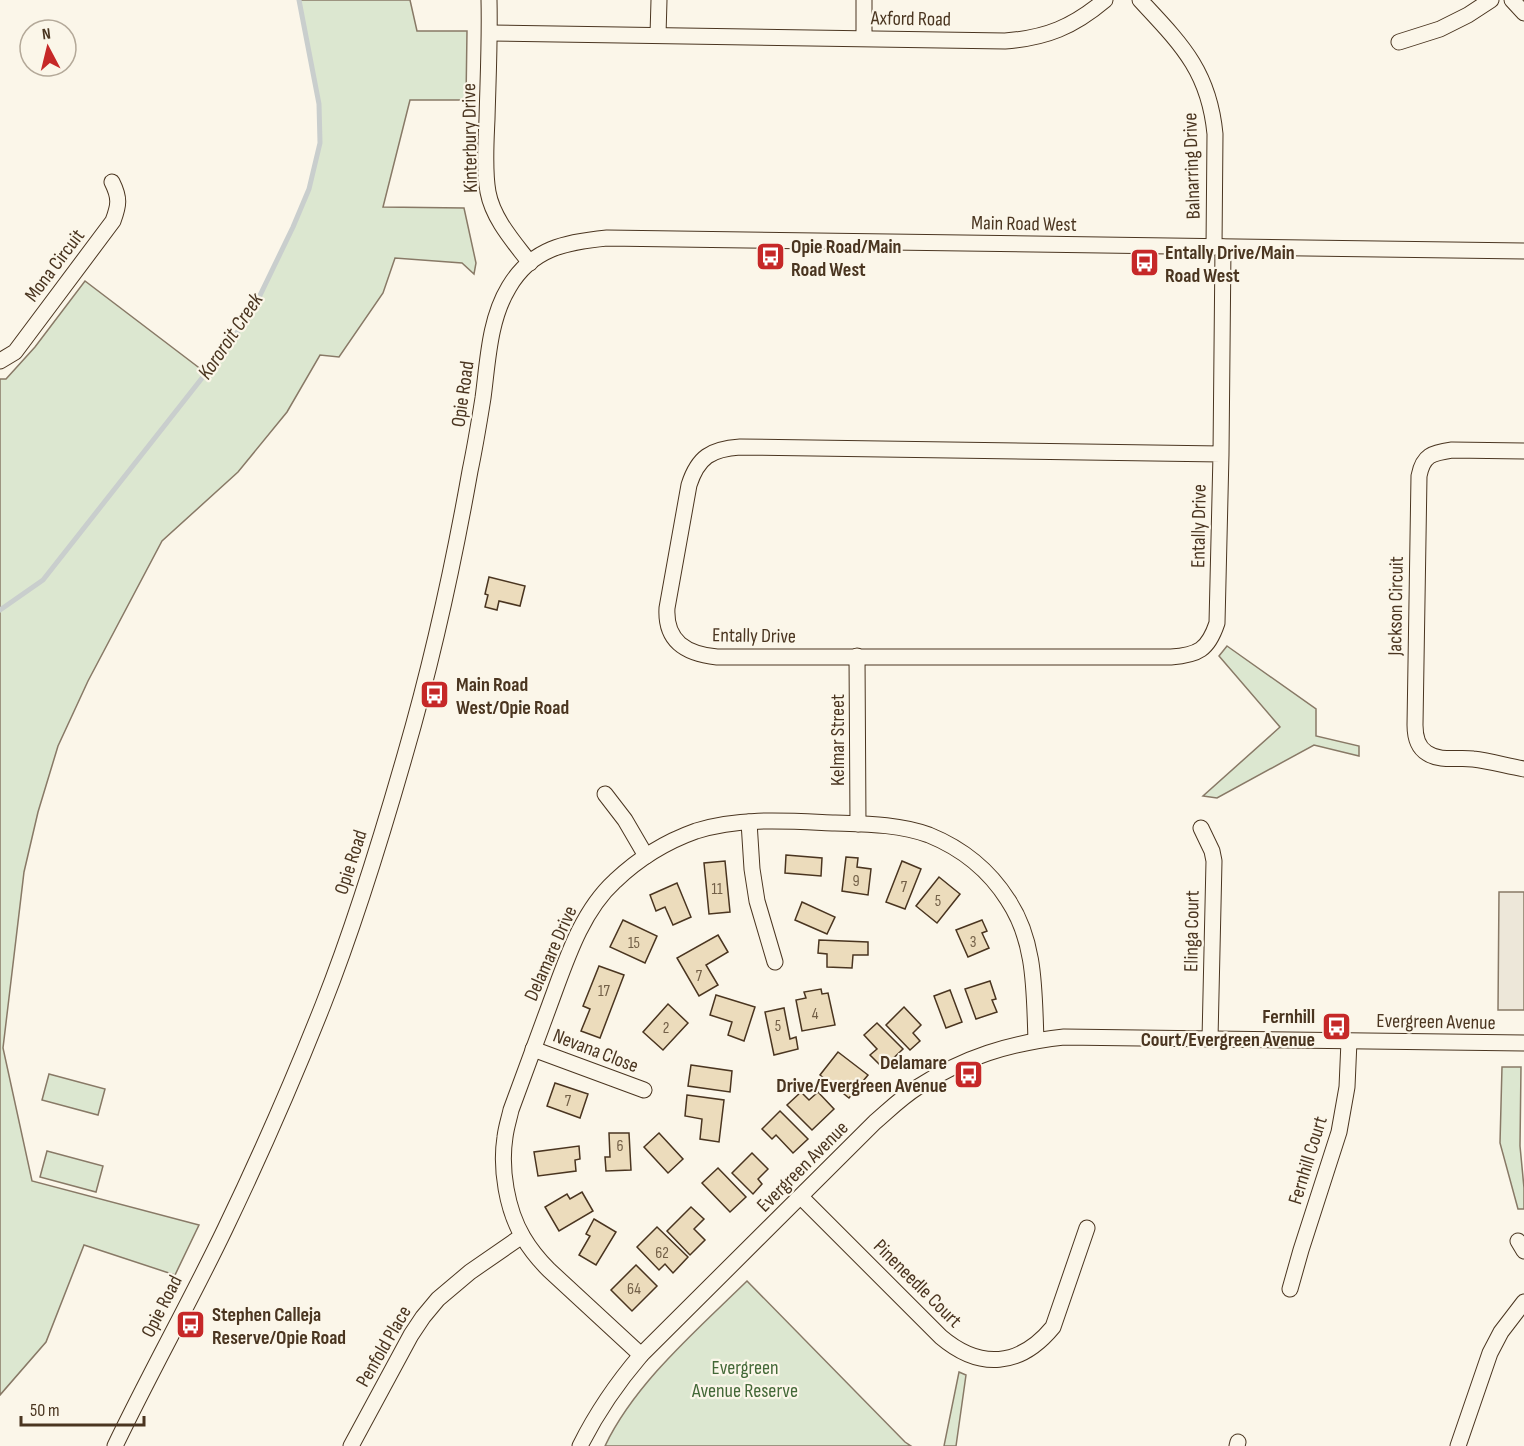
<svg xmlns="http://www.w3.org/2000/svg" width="1524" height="1446" viewBox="0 0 1524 1446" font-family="'Sofia Sans Condensed',sans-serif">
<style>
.green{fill:#dce7d0;stroke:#887966;stroke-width:1.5}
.parking{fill:#ede7d9;stroke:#887966;stroke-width:1.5}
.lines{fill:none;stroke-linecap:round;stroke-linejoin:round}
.stream{stroke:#c9cecd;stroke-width:5}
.building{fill:#ecdcbc;stroke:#4a3520;stroke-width:1.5}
.minor-casing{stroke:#4a3520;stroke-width:17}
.minor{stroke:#fbf6e9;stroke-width:15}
.labels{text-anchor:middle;stroke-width:4.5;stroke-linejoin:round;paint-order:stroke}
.number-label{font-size:16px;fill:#725f47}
.street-label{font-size:20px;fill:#4a3520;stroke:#fbf6e9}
.poi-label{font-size:20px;font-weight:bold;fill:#4a3520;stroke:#fbf6e9;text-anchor:start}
.park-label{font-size:20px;fill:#436837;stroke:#fbf6e9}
.water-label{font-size:21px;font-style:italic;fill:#4a3520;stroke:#fbf6e9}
</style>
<rect width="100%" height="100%" fill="#fbf6e9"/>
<g class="green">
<polygon points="299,0 410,0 417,31 467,31 466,100 410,100 383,207 464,208 476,263 474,274 462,263 395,258 383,293 339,357 320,355 287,412 238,472 162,541 88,681 58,746 38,812 24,872 3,1048 32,1181 199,1225 175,1275 84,1245 46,1342 0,1395 0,379 6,379 35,347 85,281 206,373 251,314 293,227 309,189 320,143 319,104"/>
<polygon points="1227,646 1316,709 1316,736 1359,746 1359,756 1314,745 1217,798 1203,796 1280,727 1219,656"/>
<polygon points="1502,1067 1521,1067 1520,1146 1524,1188 1524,1209 1518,1209 1500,1143"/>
<polygon points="49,1074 105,1089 98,1115 42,1100"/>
<polygon points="47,1151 103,1166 96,1192 40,1177"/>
<path d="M747,1281L905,1442L911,1446H605C635,1383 697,1330 747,1281Z"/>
<polygon points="959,1372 966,1375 956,1446 944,1446"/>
</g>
<polygon class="parking" points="1499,892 1524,892 1524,1010 1498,1010"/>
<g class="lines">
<polyline class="stream" points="0,610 43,580 206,373 251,314 293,227 309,189 320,143 319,104 299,0"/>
</g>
<g class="building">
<polygon points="489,577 525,586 520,606 499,601 497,610 485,607 488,595 485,594"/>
<polygon points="786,855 822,858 821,876 785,873"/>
<polygon points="846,857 858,858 857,867 871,869 868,895 842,891"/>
<polygon points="725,861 730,912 709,914 704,863"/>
<polygon points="902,861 921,869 905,909 886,902"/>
<polygon points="939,877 960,894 937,923 916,906"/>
<polygon points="677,883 691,917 673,925 665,907 656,911 650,895"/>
<polygon points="802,902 835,917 827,934 795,920"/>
<polygon points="623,920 657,936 645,963 610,947"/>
<polygon points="982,920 987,931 982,933 989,948 968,957 956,930"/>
<polygon points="718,935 728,952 706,965 718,985 699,996 677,958"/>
<polygon points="819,940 868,942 868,955 853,955 852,968 827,967 827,954 818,953"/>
<polygon points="599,966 624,975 600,1038 581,1031 590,1009 583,1006"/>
<polygon points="990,981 996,999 992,1000 997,1012 976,1019 965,989"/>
<polygon points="821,989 822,994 828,993 835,1025 802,1031 796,1000 806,998 804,992"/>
<polygon points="950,990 962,1022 946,1028 934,996"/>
<polygon points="716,995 755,1007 744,1041 728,1035 732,1022 710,1015"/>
<polygon points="668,1004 688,1023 663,1050 643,1032"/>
<polygon points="904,1007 921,1025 913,1033 920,1041 910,1050 886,1025"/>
<polygon points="784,1008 790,1039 796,1037 798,1049 774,1055 765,1012"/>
<polygon points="877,1023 903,1049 883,1068 870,1055 877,1049 864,1035"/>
<polygon points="838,1052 868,1075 849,1098 820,1075"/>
<polygon points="691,1065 732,1071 730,1092 688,1086"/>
<polygon points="555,1083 588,1094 580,1118 547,1106"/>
<polygon points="801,1092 809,1100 818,1092 834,1109 812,1130 787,1105"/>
<polygon points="687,1095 724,1100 719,1142 700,1139 702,1119 685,1116"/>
<polygon points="780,1111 808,1139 793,1153 776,1135 772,1139 762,1129"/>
<polygon points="609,1133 629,1133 631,1170 606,1171 605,1157 610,1157"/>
<polygon points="659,1133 683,1159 668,1173 644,1147"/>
<polygon points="579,1146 580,1159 575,1160 576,1171 538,1176 534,1152"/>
<polygon points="752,1153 768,1169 758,1179 762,1184 753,1194 732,1173"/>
<polygon points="718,1168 746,1197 730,1212 702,1183"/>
<polygon points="582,1192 593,1211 559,1231 545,1207 567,1194 570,1199"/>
<polygon points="691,1207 704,1219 694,1229 705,1240 690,1255 667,1231"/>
<polygon points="594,1219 616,1232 596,1265 579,1255 590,1236 586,1234"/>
<polygon points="657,1227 688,1257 673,1273 665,1264 659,1270 637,1247"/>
<polygon points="636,1265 657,1286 632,1311 611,1290"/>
</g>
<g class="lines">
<defs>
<g id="minor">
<path d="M489,0C490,40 488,79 487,119C486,142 484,170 488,192C493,219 514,242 530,263"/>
<path d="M1140,0C1181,44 1209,71 1215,134L1214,247"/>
<polyline points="1512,0 1524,13"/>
<path d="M490,33L1005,41C1046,38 1073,27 1105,0"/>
<polyline points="658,35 659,0"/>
<polyline points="864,38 864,0"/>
<polyline points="1399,42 1440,29 1468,15 1491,0"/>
<path d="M0,361L15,352L113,221C119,205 120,198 112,182"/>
<path d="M1524,451L1452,450C1432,453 1423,455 1419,476L1415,725C1415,736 1417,747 1427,753C1440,762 1459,757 1473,759C1490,761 1507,766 1524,769"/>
<path d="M1221,454L1217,623C1208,650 1198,655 1171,657H717C687,654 665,642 667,608L689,485C698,457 711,449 740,447L1221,454L1223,247"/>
<polyline points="857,656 858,824"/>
<polyline points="605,794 625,820 646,856"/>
<polyline points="749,822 752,869 757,901 775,962"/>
<polyline points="1201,828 1212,851 1214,861 1210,1039"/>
<polyline points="533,1049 644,1090"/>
<path d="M801,1197L941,1337C980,1370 1020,1367 1053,1327L1087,1228"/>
<polyline points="1518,1241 1524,1251"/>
<polyline points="1290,1289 1301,1250 1339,1132 1347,1087 1349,1041"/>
<path d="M641,1355L549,1270C539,1260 530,1249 523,1237C507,1210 500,1169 505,1137C506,1128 509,1119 511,1110C524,1074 537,1039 550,1004C566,961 581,912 615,881C638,859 665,842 696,831C740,817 789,821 835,823C866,824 899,824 929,835C961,848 989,870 1008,900C1036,942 1034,992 1036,1040"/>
<path d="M115,1446C150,1373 190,1302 225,1229C260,1156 293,1081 323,1005C355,924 381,839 405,755C432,662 453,567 470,471C475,447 479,423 483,398C488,361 489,320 509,287C532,248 566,242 607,238L1524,251"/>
<polyline points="351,1446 411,1335 423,1317 438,1299 470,1272 522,1236"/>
<path d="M580,1446C597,1412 617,1383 641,1355L875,1122C889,1110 902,1097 918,1087C964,1057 1010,1043 1064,1037L1524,1043"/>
<polyline points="1237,1446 1238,1442"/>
<polyline points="1458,1446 1490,1353 1501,1332 1524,1302"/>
</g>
</defs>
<use href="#minor" class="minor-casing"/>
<use href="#minor" class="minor"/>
</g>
<defs>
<symbol id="bus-square" viewBox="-11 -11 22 22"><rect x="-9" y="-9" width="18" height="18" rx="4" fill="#c62828" stroke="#fbf6e9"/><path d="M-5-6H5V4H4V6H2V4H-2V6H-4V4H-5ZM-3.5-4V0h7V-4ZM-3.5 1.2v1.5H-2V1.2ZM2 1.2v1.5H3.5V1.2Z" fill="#fff"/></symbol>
</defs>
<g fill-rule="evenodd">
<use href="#bus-square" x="754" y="240" width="33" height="33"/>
<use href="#bus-square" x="1128" y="246" width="33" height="33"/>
<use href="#bus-square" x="418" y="678" width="33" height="33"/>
<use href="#bus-square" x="1320" y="1010" width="33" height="33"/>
<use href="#bus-square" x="952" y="1058" width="33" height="33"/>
<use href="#bus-square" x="174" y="1308" width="33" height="33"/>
</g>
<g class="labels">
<g class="number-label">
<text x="856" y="886">9</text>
<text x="904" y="892">7</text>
<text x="717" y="894">11</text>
<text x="938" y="906">5</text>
<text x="973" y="947">3</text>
<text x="634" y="948">15</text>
<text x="699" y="981">7</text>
<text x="604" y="996">17</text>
<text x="815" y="1019">4</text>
<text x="778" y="1031">5</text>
<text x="666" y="1033">2</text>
<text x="568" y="1106">7</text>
<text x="620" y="1151">6</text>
<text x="662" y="1258">62</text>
<text x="634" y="1294">64</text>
</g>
<g class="street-label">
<text transform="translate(911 18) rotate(1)" y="7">Axford Road</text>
<text transform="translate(469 138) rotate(-91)" y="7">Kinterbury Drive</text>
<text transform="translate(1191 166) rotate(-92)" y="7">Balnarring Drive</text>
<text transform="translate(1024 223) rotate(1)" y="7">Main Road West</text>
<text transform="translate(54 265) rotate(-53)" y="7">Mona Circuit</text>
<text transform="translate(462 394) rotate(-82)" y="7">Opie Road</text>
<text transform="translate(1198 526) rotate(-89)" y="7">Entally Drive</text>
<text transform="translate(1395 606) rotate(-89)" y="7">Jackson Circuit</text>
<text transform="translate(754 635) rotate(1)" y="7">Entally Drive</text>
<text transform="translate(837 740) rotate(-90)" y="7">Kelmar Street</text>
<text transform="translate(350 862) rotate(-72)" y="7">Opie Road</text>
<text transform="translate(1191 931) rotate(-89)" y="7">Elinga Court</text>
<text transform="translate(550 953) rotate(-66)" y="7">Delamare Drive</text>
<text transform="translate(1436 1021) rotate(1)" y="7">Evergreen Avenue</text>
<text transform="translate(596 1050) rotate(21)" y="7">Nevana Close</text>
<text transform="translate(1307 1160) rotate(-73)" y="7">Fernhill Court</text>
<text transform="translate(802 1166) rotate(-45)" y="7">Evergreen Avenue</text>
<text transform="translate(918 1283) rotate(45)" y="7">Pineneedle Court</text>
<text transform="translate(161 1306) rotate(-63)" y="7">Opie Road</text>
<text transform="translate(383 1346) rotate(-60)" y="7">Penfold Place</text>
</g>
<g class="poi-label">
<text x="791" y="253">Opie Road/Main<tspan x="791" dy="23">Road West</tspan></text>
<text x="1165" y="259">Entally Drive/Main<tspan x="1165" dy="23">Road West</tspan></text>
<text x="456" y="691">Main Road<tspan x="456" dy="23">West/Opie Road</tspan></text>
<text x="1315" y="1023" text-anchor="end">Fernhill<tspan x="1315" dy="23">Court/Evergreen Avenue</tspan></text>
<text x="947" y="1069" text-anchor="end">Delamare<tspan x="947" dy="23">Drive/Evergreen Avenue</tspan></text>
<text x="212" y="1321">Stephen Calleja<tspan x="212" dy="23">Reserve/Opie Road</tspan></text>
</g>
<g class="park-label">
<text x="745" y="1374">Evergreen<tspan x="745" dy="23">Avenue Reserve</tspan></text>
</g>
<g class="water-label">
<text transform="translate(230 336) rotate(-56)" y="7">Kororoit Creek</text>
</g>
</g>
<g transform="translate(48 48) rotate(353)"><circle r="28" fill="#fbf6e9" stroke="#b4a999" stroke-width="1.5"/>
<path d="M0-4.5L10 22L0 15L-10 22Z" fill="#c62828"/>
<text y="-9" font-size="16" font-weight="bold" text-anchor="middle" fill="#4a3520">N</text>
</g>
<path d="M21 1416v9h123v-9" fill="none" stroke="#4a3520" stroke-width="3"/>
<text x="30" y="1416" font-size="18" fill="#4a3520" stroke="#fbf6e9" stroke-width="4.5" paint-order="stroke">50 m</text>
</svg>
